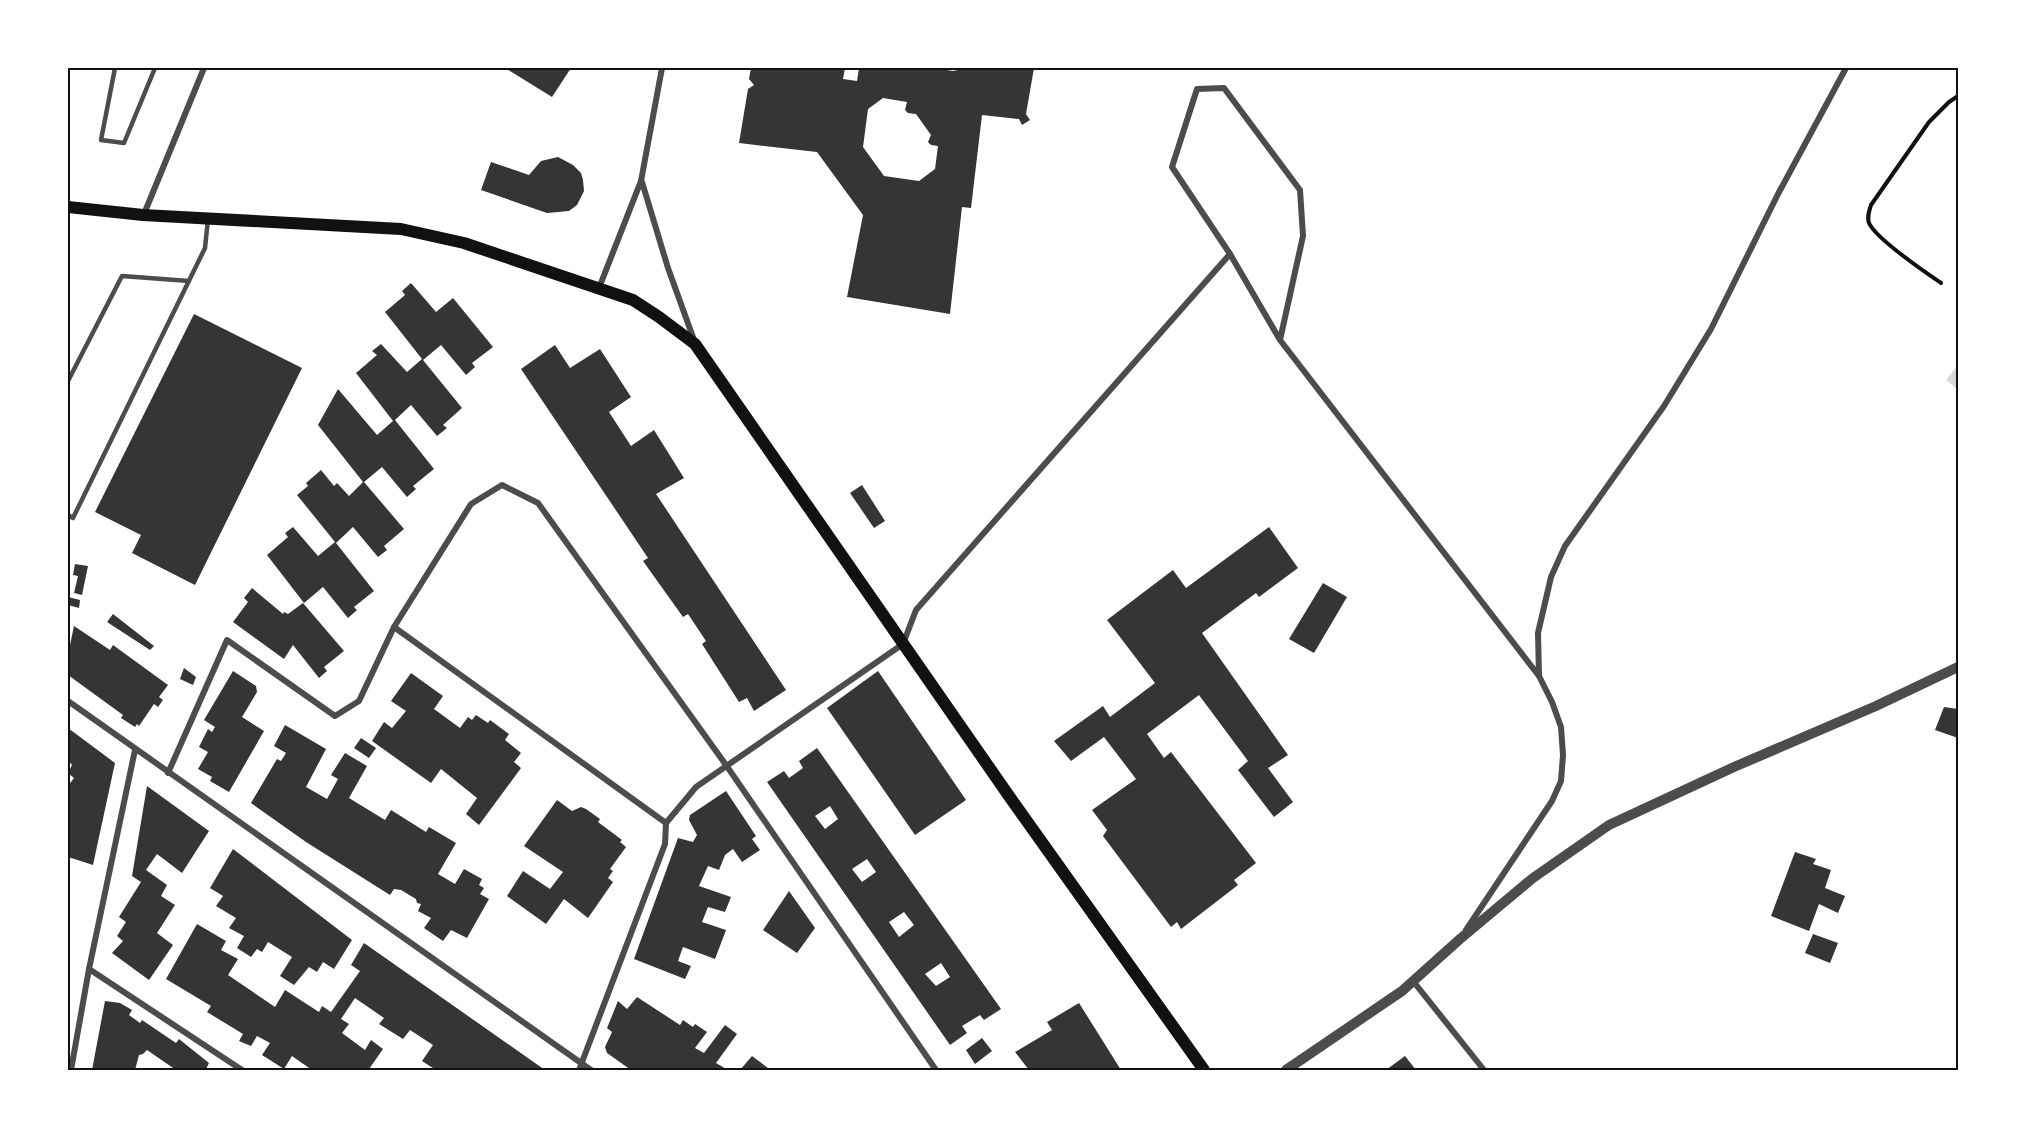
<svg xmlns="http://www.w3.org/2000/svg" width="2026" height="1138" viewBox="0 0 2026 1138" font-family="'Titillium Web',sans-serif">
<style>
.water{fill:#d9d9d9}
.building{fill:#353535;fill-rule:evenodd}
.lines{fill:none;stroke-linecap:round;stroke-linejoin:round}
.path{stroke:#111;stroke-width:4}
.service{stroke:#4c4c4c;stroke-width:4.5}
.minor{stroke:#4c4c4c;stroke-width:6}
.tertiary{stroke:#4c4c4c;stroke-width:10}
.secondary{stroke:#111;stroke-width:12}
.neatline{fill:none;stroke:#111;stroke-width:2}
</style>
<rect width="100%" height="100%" fill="#fff"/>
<polygon class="water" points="1958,365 1958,390 1946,380"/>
<g class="building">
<polygon points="505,68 571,68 552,97"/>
<path d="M751,68H845L843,79L857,81L859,68H936L953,71L958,70L957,68H1034L1026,114L1030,120L1022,125L1019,119L982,115L971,208L962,207L950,314L847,297L863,215L817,152L739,143L748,89L754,85L749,79ZM883,98L907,102L905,110L908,113L916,114L931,135L928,142L931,145L938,146L935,169L919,181L884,176L863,147L868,109Z"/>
<polygon points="558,157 573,165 581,173 583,180 584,191 577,205 569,211 547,213 481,190 491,162 529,175 541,161"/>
<polygon points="411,283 436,312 453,298 493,347 472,363 475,367 466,375 441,345 423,360 462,408 443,425 447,428 437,436 411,405 395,420 434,469 413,486 416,489 407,497 382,467 364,482 404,529 384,546 387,550 378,557 353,527 336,543 374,591 354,607 357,610 348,618 323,587 304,603 267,555 288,537 285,533 293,527 318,556 335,542 297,495 308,486 306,483 321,470 334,486 337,483 349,496 363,482 318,425 338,389 377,435 393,421 356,373 377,355 372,351 381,344 407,372 422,359 385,312 405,295 402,291"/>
<polygon points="194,314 302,368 195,585 132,553 141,535 95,512"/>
<polygon points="555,345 570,368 600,349 631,397 609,412 631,446 654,430 684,478 656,494 786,690 754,711 747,698 739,702 702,644 706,641 688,614 683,617 643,561 648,558 521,369"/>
<polygon points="862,485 885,521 874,528 850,493"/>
<polygon points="1269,527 1298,568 1259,597 1256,593 1202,633 1288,755 1268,768 1293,802 1274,817 1238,770 1248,761 1199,695 1147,734 1164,758 1171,752 1256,863 1234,880 1238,885 1181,929 1177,922 1171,927 1103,836 1107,830 1092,810 1136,779 1104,737 1071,761 1054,741 1103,706 1110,717 1155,683 1107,620 1173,570 1186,588"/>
<polygon points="75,564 88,566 82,595 74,593 78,576 73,575"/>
<polygon points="1323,583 1347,597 1314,653 1289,639"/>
<polygon points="252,588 283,614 284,612 288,614 303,603 344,651 324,667 327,671 319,678 293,645 284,659 233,622 248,602 244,598"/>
<polygon points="68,597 80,600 79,608 68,605"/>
<polygon points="113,614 154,646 150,650 107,622"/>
<polygon points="74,626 110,650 113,645 168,685 159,697 163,700 158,707 154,704 139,726 137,724 135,727 121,718 123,715 68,675 68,644 70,645"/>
<polygon points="184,668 196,677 193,685 180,679"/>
<polygon points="233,671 256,686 257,692 242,717 264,731 229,792 210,781 212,777 198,769 208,752 199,747 208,729 212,732 215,727 204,720"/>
<polygon points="878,671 966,800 915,835 827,708"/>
<polygon points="411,673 443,696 434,709 460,728 468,717 472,720 476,715 488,723 490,720 509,734 505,740 521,753 514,762 521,768 479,825 466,814 477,798 441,769 431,783 372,741 384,722 392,728 406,711 391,701"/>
<polygon points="1944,707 1958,709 1958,738 1935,730"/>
<polygon points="285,725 326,749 306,787 327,799 338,779 331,775 345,753 367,766 349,798 385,820 391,810 426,832 429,827 456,843 438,874 455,884 464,869 482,879 479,885 484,888 480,894 489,899 467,938 451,930 443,941 424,928 431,918 418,911 421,904 417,903 416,899 401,890 394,889 390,895 306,842 251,803 277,759 281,761 286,753 274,746"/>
<polygon points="68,728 115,763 93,865 68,857 68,786 74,778 68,773 72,765 68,760"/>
<polygon points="361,738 376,748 369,758 354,748"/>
<path d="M817,748L1001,1009L984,1020L980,1015L962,1026L967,1033L950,1045L767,782L784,771L789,778L803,768L799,761ZM830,806L838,819L825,829L815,816ZM867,859L876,872L862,882L852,869ZM904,912L914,925L899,937L889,922ZM941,963L950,977L936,986L925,974Z"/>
<polygon points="147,786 209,831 182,873 157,854 146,870 167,885 161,896 175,905 157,933 173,945 149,980 112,953 123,941 117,936 126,922 119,917 141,882 132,876"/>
<polygon points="726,791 756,836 752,839 760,850 742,862 733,849 725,855 719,870 708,866 699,886 731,897 725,912 708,907 702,922 726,930 715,959 683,947 678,961 691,966 685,979 634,959 678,838 693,842 697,835 689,820 690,815"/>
<polygon points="557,800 572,811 581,807 586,809 600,819 598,822 622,840 620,842 626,847 610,869 613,871 608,878 613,882 588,918 564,899 546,924 507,896 523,871 550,889 563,872 524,846"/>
<polygon points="233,849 352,940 334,969 323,962 317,972 309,967 294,985 280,976 292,957 268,942 262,952 257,949 251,957 237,948 244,936 229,928 236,918 216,906 223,896 210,888"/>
<polygon points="1795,852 1816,859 1813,864 1831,870 1825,888 1845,896 1838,913 1819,904 1809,931 1771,916"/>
<polygon points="789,891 815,928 797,953 763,930"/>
<polygon points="197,924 226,941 221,950 238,959 228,975 275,1007 285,990 319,1012 322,1006 331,1012 360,971 351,965 364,943 545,1070 436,1070 422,1061 433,1045 410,1030 403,1039 379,1024 384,1018 355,998 341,1019 349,1024 342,1033 365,1050 371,1040 383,1049 369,1069 371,1070 312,1070 292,1056 284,1069 262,1055 270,1043 257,1036 251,1046 239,1041 243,1034 207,1012 211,1006 166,979"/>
<polygon points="1813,934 1838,943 1830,963 1805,953"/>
<polygon points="637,997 680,1025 683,1020 693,1027 695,1024 707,1032 695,1048 704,1053 725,1025 737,1034 716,1063 728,1070 631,1070 607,1053 605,1047 612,1032 607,1028 618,1001 627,1009"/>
<polygon points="105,1001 120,1003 132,1010 129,1015 140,1023 142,1020 176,1043 179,1039 209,1063 206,1069 208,1070 176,1070 147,1050 143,1054 139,1055 135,1070 92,1070"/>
<polygon points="1079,1003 1121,1070 1029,1070 1015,1052 1052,1030 1047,1022"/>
<polygon points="982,1038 992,1051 975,1064 966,1050"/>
<polygon points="752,1056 768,1068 766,1070 740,1070"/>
<polygon points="1405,1056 1416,1070 1386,1070"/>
</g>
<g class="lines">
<path class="path" d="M1941,283C1925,272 1876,239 1869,223C1867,217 1869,211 1871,205L1929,122L1949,102L1958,96"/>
<g class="service">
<polyline points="115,68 101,140 124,143 155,68"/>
<polyline points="68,381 122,276 189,281"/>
<polyline points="68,515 73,518 205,248 208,219"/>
</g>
<g class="minor">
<polyline points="642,182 668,268 694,340"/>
<polyline points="144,214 204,68"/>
<polyline points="599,288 641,181 662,68"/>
<polyline points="1280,340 1303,236 1300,190 1224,88 1197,89 1172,167 1230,254 1280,340 1539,676"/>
<polyline points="394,627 666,823"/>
<polyline points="68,701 591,1070"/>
<polyline points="168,773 227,640 335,716 359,701 394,627 471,504 502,485 538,503 726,765 936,1070"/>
<polyline points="1466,930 1552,801 1561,781 1563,755 1561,727 1552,702 1539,676 1538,633 1551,577 1565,546 1664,406 1711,329 1778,194 1846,68"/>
<polyline points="89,969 242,1070"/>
<polyline points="1413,981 1484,1070"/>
<polyline points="71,1070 89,969 135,750"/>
<polyline points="579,1070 665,844 666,823 696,787 903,644 916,610 1230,254"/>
</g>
<polyline class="tertiary" points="1286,1070 1402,991 1460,939 1533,878 1609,825 1734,767 1876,706 1958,667"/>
<polyline class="secondary" points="68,207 143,215 401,229 464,243 633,300 659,317 695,344 1009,796 1204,1070"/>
</g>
<rect width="2026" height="1138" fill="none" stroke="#ffffff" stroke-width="138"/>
<rect x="69" y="69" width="1888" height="1000" class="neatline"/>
</svg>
